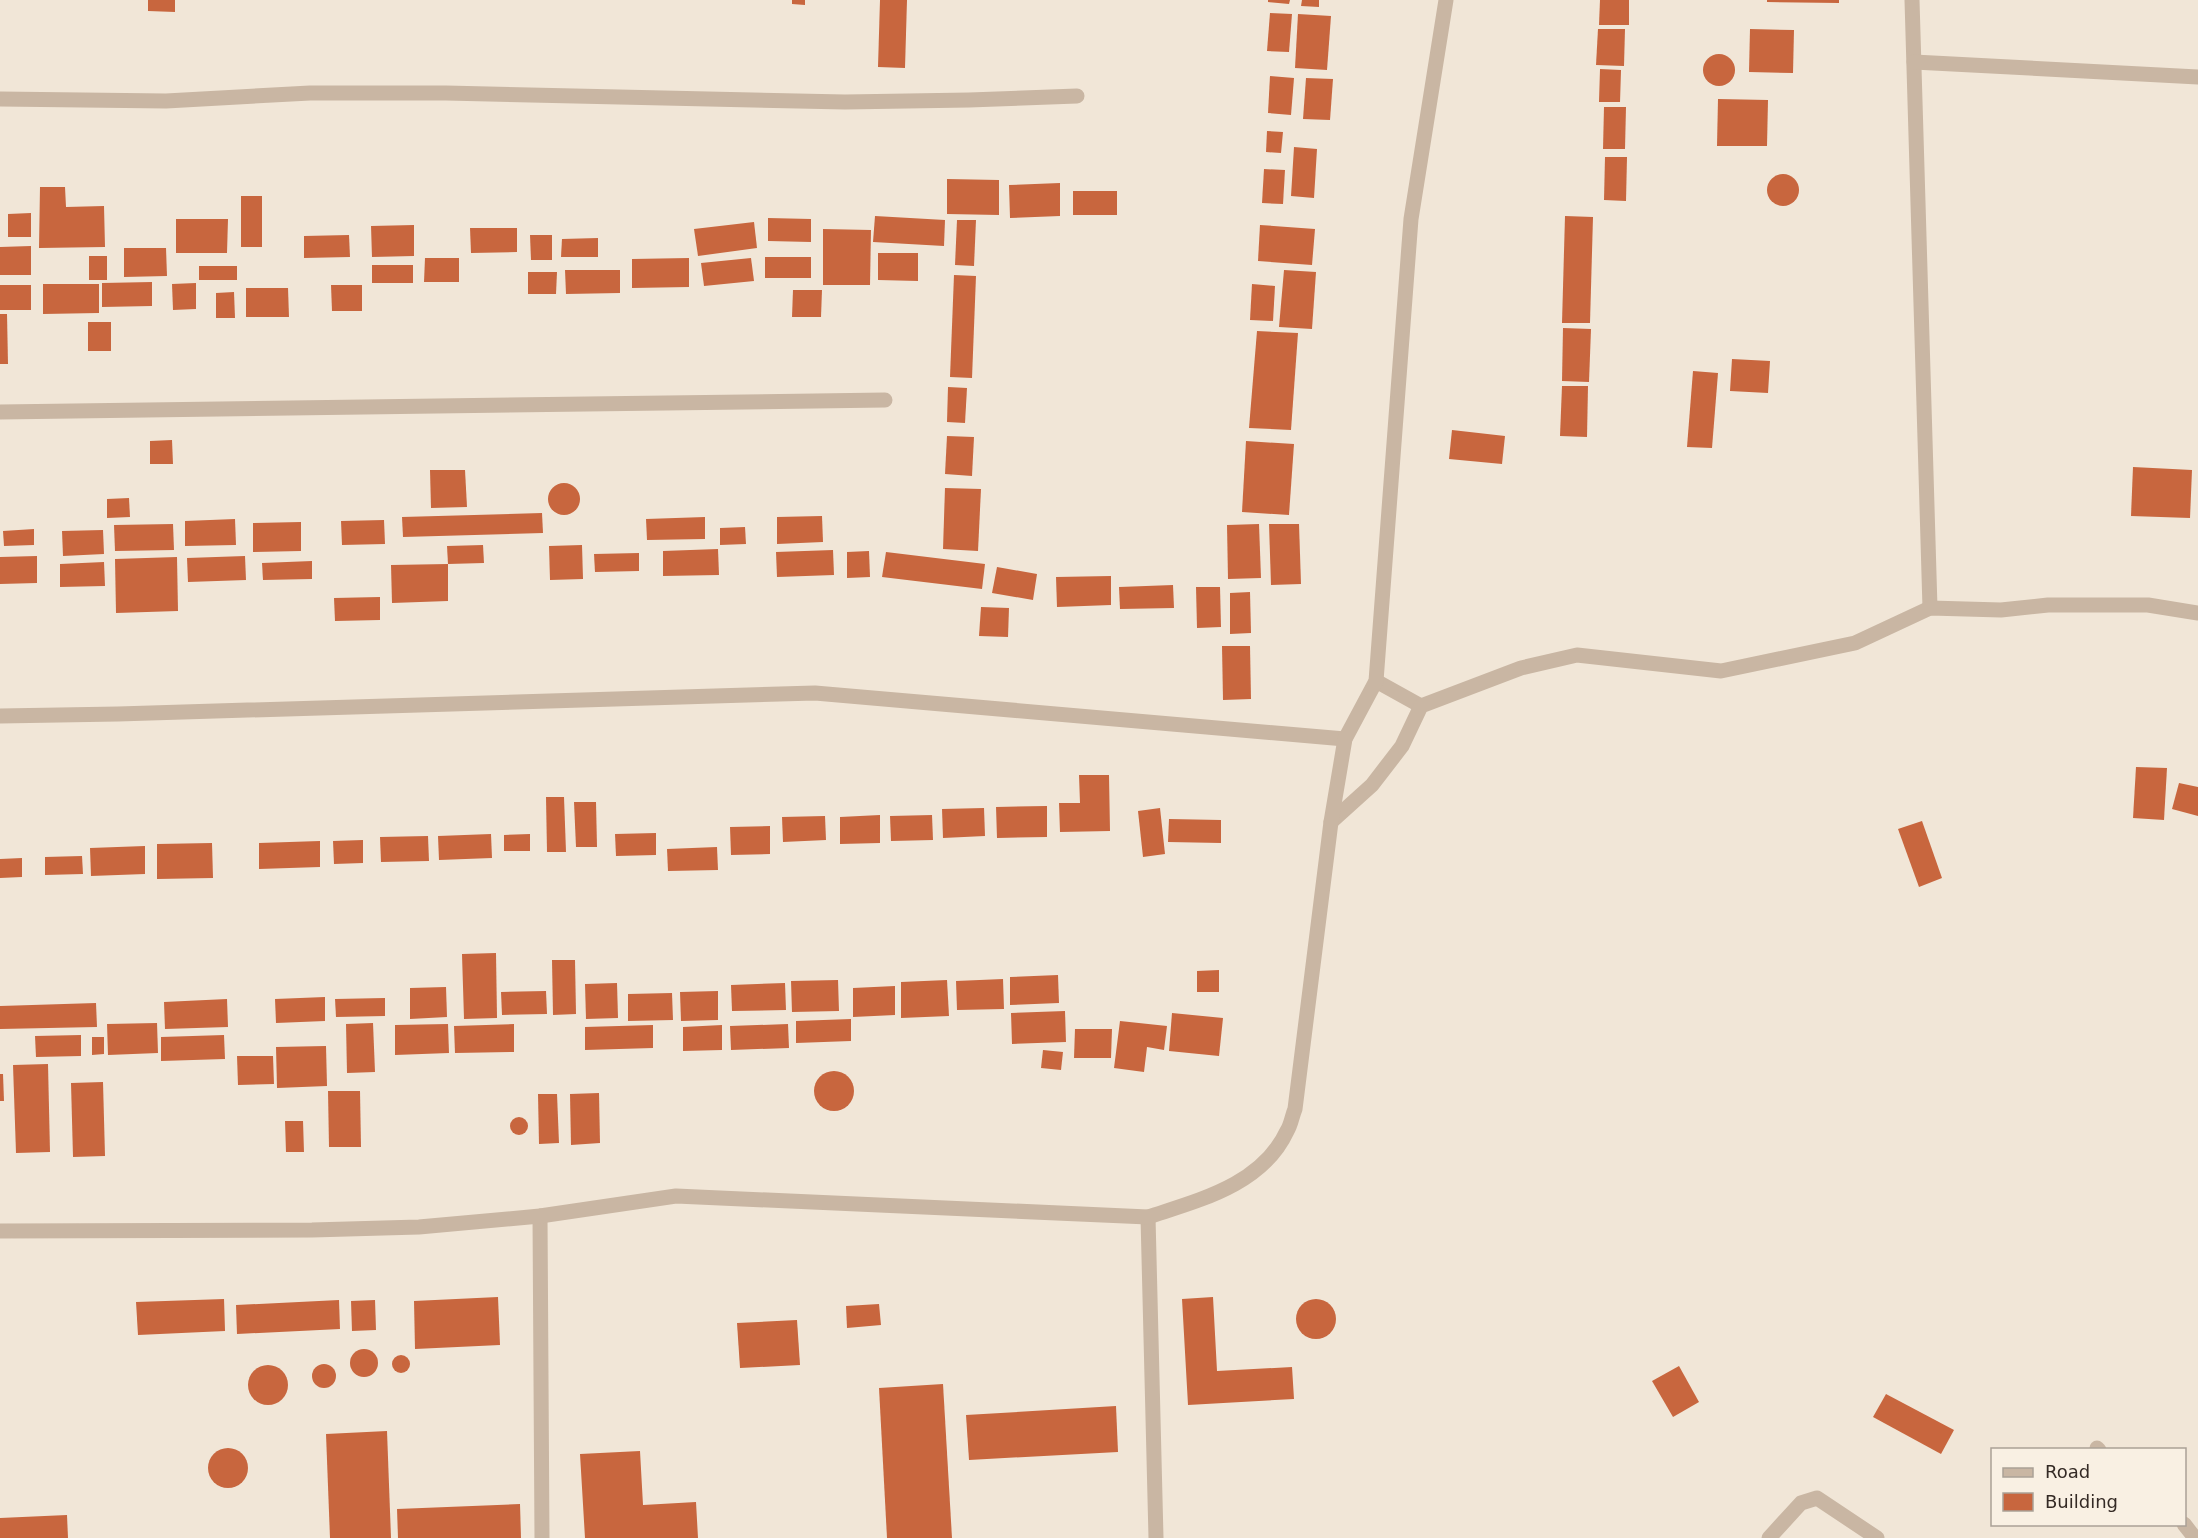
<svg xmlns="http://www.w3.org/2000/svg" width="2198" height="1538" viewBox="0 0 2198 1538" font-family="'DejaVu Sans',sans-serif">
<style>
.building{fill:#c8663e}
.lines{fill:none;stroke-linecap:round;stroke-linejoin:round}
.street{stroke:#c9b6a3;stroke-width:15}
</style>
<rect width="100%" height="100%" fill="#f1e6d7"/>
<g class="building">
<polygon points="148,0 175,0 175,12 148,11"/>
<polygon points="792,0 805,0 805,5 792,4"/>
<polygon points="880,0 907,0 905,68 878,67"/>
<polygon points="1268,0 1290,0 1289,4 1268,2"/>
<polygon points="1302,0 1319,0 1319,7 1301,6"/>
<polygon points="1600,0 1629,0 1629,25 1599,25"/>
<polygon points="1767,0 1839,0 1839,3 1767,2"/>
<polygon points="1270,13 1292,14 1289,52 1267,51"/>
<polygon points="1298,14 1331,16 1327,70 1295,68"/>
<polygon points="1598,29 1625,29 1624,66 1596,65"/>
<polygon points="1750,29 1794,30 1793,73 1749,72"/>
<circle cx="1719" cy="70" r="16"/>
<polygon points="1600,69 1621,70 1620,102 1599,102"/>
<polygon points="1270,76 1294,78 1291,115 1268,113"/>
<polygon points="1306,78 1333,79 1330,120 1303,119"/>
<polygon points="1718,99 1768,100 1767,146 1717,146"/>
<polygon points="1604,107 1626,107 1625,149 1603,149"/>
<polygon points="1267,131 1283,132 1281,153 1266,152"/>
<polygon points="1294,147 1317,149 1314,198 1291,196"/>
<polygon points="1605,157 1627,157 1626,201 1604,200"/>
<polygon points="1264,169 1285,170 1283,204 1262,203"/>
<circle cx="1783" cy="190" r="16"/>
<polygon points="947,179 999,180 999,215 947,214"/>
<polygon points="1060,183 1060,216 1010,218 1009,185"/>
<polygon points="40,187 65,187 66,207 104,206 105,247 39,248"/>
<rect x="1073" y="191" width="44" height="24"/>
<rect x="241" y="196" width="21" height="51"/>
<polygon points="31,213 31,237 8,237 8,214"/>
<polygon points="875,216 945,220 944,246 873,242"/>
<polygon points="1565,216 1593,217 1590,323 1562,323"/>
<polygon points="768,218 811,219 811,242 768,241"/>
<polygon points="176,219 228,219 227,253 176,253"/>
<polygon points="957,220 976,220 974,266 955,265"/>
<polygon points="754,222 757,248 698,256 694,229"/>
<polygon points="414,225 414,256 372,257 371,226"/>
<polygon points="1260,225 1315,229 1312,265 1258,261"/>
<polygon points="470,228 517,228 517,252 471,253"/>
<polygon points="823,229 871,230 870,285 823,285"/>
<polygon points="349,235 350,257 304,258 304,236"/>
<polygon points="530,235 552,235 552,260 531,260"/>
<polygon points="598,238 598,257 561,257 562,239"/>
<polygon points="31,246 31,275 0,275 0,247"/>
<polygon points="124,248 166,248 167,276 124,277"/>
<polygon points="878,253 918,253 918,281 878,280"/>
<rect x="89" y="256" width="18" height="24"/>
<rect x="765" y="257" width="46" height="21"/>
<polygon points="425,258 459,258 459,282 424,282"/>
<polygon points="689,258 689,287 632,288 632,259"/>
<polygon points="751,258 754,281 704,286 701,263"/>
<rect x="372" y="265" width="41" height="18"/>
<rect x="199" y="266" width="38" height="14"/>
<polygon points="565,270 620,270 620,293 566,294"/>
<polygon points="1284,270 1316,272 1312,329 1279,327"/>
<polygon points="528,272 557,272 556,294 528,294"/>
<polygon points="954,275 976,276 972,378 950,377"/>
<polygon points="152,282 152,306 102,307 102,283"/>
<polygon points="196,283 196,309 173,310 172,284"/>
<polygon points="43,284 99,284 99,313 43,314"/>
<polygon points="1252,284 1275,286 1273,321 1250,320"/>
<rect x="0" y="285" width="31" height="25"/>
<polygon points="331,285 362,285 362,311 332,311"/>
<polygon points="246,288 288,288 289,317 246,317"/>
<polygon points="793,290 822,290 821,317 792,317"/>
<polygon points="234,292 235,318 216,318 216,293"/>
<polygon points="0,314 7,314 8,364 0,364"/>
<rect x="88" y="322" width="23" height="29"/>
<polygon points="1563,328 1591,329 1589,382 1562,381"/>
<polygon points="1257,331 1298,333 1291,430 1249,428"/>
<polygon points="1732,359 1770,361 1768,393 1730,391"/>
<polygon points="1693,371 1718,373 1712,448 1687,447"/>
<polygon points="1562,386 1588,386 1587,437 1560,436"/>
<polygon points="948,387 967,388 965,423 947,422"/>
<polygon points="1452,430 1505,436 1502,464 1449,459"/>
<polygon points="947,436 974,437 972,476 945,474"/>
<polygon points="172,440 173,464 150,464 150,441"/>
<polygon points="1246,441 1294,444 1289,515 1242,512"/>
<polygon points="2133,467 2192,470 2190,518 2131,516"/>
<polygon points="430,470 465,470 467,507 431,508"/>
<circle cx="564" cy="499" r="16"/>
<polygon points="945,488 981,489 978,551 943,549"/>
<polygon points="129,498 130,517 107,518 107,499"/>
<polygon points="542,513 543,533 403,537 402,517"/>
<polygon points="822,516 823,542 777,544 777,517"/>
<polygon points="705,517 705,539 647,540 646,519"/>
<polygon points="235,519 236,545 185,546 185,521"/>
<polygon points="384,520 385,544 342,545 341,521"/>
<polygon points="301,522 301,551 253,552 253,523"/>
<polygon points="173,524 174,550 115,551 114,525"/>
<polygon points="1259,524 1261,578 1228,579 1227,525"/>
<polygon points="1269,524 1299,524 1301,584 1271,585"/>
<polygon points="745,527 746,544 720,545 720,528"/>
<polygon points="34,529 34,545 4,546 3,531"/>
<polygon points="103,530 104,554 63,556 62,531"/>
<polygon points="483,545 484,563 448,564 447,546"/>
<polygon points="582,545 583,579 550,580 549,546"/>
<polygon points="718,549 719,575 663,576 663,551"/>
<polygon points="833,550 834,575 777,577 776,552"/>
<polygon points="869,551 870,577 847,578 847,552"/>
<polygon points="886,552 985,564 982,589 882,577"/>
<polygon points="639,553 639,571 595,572 594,554"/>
<polygon points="37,556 37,583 0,584 0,557"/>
<polygon points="245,556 246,580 188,582 187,558"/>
<polygon points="177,557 178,611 116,613 115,559"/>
<polygon points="312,561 312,579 263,580 262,563"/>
<polygon points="104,562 105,586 60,587 60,564"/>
<polygon points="448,564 448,601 392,603 391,565"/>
<polygon points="997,567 1037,574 1033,600 992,593"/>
<polygon points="1111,576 1111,605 1057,607 1056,577"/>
<polygon points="1173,585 1174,608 1120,609 1119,587"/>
<polygon points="1196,587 1220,587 1221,627 1197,628"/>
<polygon points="1250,592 1251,633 1230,634 1230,593"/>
<polygon points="380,597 380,620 335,621 334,598"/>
<polygon points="981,607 1009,608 1008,637 979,636"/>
<polygon points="1222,646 1250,646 1251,699 1223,700"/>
<polygon points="2136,767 2167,768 2164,820 2133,818"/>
<polygon points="1079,775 1109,775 1110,831 1060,832 1059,803 1080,803"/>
<polygon points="2179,783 2198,787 2198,816 2172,809"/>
<polygon points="546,797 564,797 566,852 547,852"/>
<polygon points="574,802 596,802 597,847 576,847"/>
<polygon points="1047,806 1047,837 997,838 996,807"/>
<polygon points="984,808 985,836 943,838 942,809"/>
<polygon points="1160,808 1165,854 1143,857 1138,811"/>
<polygon points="880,815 880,843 840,844 840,817"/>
<polygon points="932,815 933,840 891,841 890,816"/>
<polygon points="825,816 826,840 783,842 782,817"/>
<polygon points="1169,819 1221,820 1221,843 1168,842"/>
<polygon points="1922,821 1942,878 1919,887 1898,829"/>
<polygon points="770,826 770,854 731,855 730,827"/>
<polygon points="656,833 656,855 616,856 615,834"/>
<polygon points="491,834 492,858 439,860 438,836"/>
<polygon points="530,834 530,851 504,851 504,835"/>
<polygon points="428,836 429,861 381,862 380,837"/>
<polygon points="363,840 363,863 334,864 333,841"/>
<polygon points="320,841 320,867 259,869 259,843"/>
<polygon points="212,843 213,878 157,879 157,844"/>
<polygon points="145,846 145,874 91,876 90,848"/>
<polygon points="717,847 718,870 668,871 667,849"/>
<polygon points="82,856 83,874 45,875 45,857"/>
<polygon points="22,858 22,877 0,878 0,859"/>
<polygon points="496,953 497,1018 464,1019 462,954"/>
<polygon points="552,960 575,960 576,1014 553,1015"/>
<polygon points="1219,970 1219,992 1197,992 1197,971"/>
<polygon points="1058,975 1059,1003 1010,1005 1010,977"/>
<polygon points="1003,979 1004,1009 957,1010 956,981"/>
<polygon points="838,980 839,1011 792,1012 791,981"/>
<polygon points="947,980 949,1016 901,1018 901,982"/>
<polygon points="617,983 618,1018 586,1019 585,984"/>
<polygon points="785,983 786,1010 732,1011 731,985"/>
<polygon points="895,986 895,1015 853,1017 853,988"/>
<polygon points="446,987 447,1017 410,1019 410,988"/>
<polygon points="546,991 547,1014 502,1015 501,992"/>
<polygon points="718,991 718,1020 681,1021 680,992"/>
<polygon points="672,993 673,1020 628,1021 628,994"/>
<polygon points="325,997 325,1021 276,1023 275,999"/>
<polygon points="385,998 385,1016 336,1017 335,999"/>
<polygon points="227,999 228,1027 165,1029 164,1002"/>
<polygon points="96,1003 97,1027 0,1029 0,1006"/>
<polygon points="1065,1011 1066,1042 1012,1044 1011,1013"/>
<polygon points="1172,1013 1223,1018 1219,1056 1169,1051"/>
<polygon points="851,1019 851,1041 796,1043 796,1021"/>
<polygon points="1120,1021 1167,1026 1164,1050 1147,1047 1144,1072 1114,1068"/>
<polygon points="157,1023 158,1053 108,1055 107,1024"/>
<polygon points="373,1023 375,1072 347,1073 346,1024"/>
<polygon points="448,1024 449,1053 395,1055 395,1025"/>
<polygon points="514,1024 514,1052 455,1053 454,1026"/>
<polygon points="788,1024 789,1048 731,1050 730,1026"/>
<polygon points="653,1025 653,1048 585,1050 585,1027"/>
<polygon points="722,1025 722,1050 683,1051 683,1027"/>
<polygon points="1075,1029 1112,1029 1111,1058 1074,1058"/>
<polygon points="81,1035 81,1056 36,1057 35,1036"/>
<polygon points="224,1035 225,1059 161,1061 161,1037"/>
<polygon points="92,1037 104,1037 104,1054 92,1055"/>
<polygon points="326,1046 327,1086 277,1088 276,1047"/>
<polygon points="1043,1050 1063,1052 1061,1070 1041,1068"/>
<polygon points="237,1056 273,1056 274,1084 238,1085"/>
<polygon points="48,1064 50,1152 16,1153 13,1065"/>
<circle cx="834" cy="1091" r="20"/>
<polygon points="0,1074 3,1074 4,1101 0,1101"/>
<polygon points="103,1082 105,1156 73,1157 71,1083"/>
<polygon points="328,1091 360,1091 361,1147 329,1147"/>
<polygon points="599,1093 600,1143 571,1145 570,1094"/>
<polygon points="538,1094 557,1094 559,1143 539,1144"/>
<circle cx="519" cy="1126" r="9"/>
<polygon points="285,1121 303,1121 304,1152 286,1152"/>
<polygon points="498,1297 500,1345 415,1349 414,1301"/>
<polygon points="1213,1297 1217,1371 1292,1367 1294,1399 1188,1405 1182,1299"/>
<circle cx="1316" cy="1319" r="20"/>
<polygon points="224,1299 225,1331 138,1335 136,1302"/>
<polygon points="339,1300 340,1329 237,1334 236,1305"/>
<polygon points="375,1300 376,1330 352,1331 351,1301"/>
<polygon points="879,1304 881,1325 847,1328 846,1306"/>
<polygon points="797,1320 800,1365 740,1368 737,1323"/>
<circle cx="364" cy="1363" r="14"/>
<circle cx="401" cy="1364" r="9"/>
<circle cx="324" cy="1376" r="12"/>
<circle cx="268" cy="1385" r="20"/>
<polygon points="1679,1366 1699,1402 1673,1417 1652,1381"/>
<polygon points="943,1384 952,1538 887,1538 879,1388"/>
<polygon points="1886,1394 1954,1430 1941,1454 1873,1417"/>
<polygon points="1116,1406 1118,1452 969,1460 966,1415"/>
<polygon points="387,1431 391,1538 330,1538 326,1434"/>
<circle cx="228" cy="1468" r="20"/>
<polygon points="640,1451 643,1505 696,1502 698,1538 585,1538 580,1454"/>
<polygon points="520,1504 521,1538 398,1538 397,1509"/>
<polygon points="67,1515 68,1538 0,1538 0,1518"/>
</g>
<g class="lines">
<g class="street">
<polyline points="1912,0 1930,608"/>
<polyline points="1914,62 2198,77"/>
<polyline points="0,99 166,101 310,93 446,93 845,102 969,100 1077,96"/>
<polyline points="0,412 885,400"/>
<polyline points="1376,681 1421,706"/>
<polyline points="0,716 118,714 815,693 1345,739"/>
<polyline points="1331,822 1372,785 1402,746 1421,706 1521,668 1577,655 1721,671 1855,643 1930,608 2001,610 2048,605 2148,605 2198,613"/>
<polyline points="540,1216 542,1538"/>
<polyline points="1148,1217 1156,1538"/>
<path d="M0,1231L312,1230L419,1227L540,1216L676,1196L1148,1217C1199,1200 1262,1185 1287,1131C1291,1125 1292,1116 1295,1109L1331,822L1345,739L1376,681L1411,219L1446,0"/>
<polyline points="2097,1448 2099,1450"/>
<polyline points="2184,1524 2195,1538"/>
<polyline points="1769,1538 1801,1503 1817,1498 1877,1538"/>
</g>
</g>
<rect x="1991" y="1448" width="195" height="78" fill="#f9f0e3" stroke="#aaa197" stroke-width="1.5"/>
<rect x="2003" y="1468" width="30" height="9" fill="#c9b6a3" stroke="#aaa197" stroke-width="1.5"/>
<text x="2045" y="1478" font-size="18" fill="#342a25">Road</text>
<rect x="2003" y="1493" width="30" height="18" fill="#c8663e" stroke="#aaa197" stroke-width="1.5"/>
<text x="2045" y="1508" font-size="18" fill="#342a25">Building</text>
</svg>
